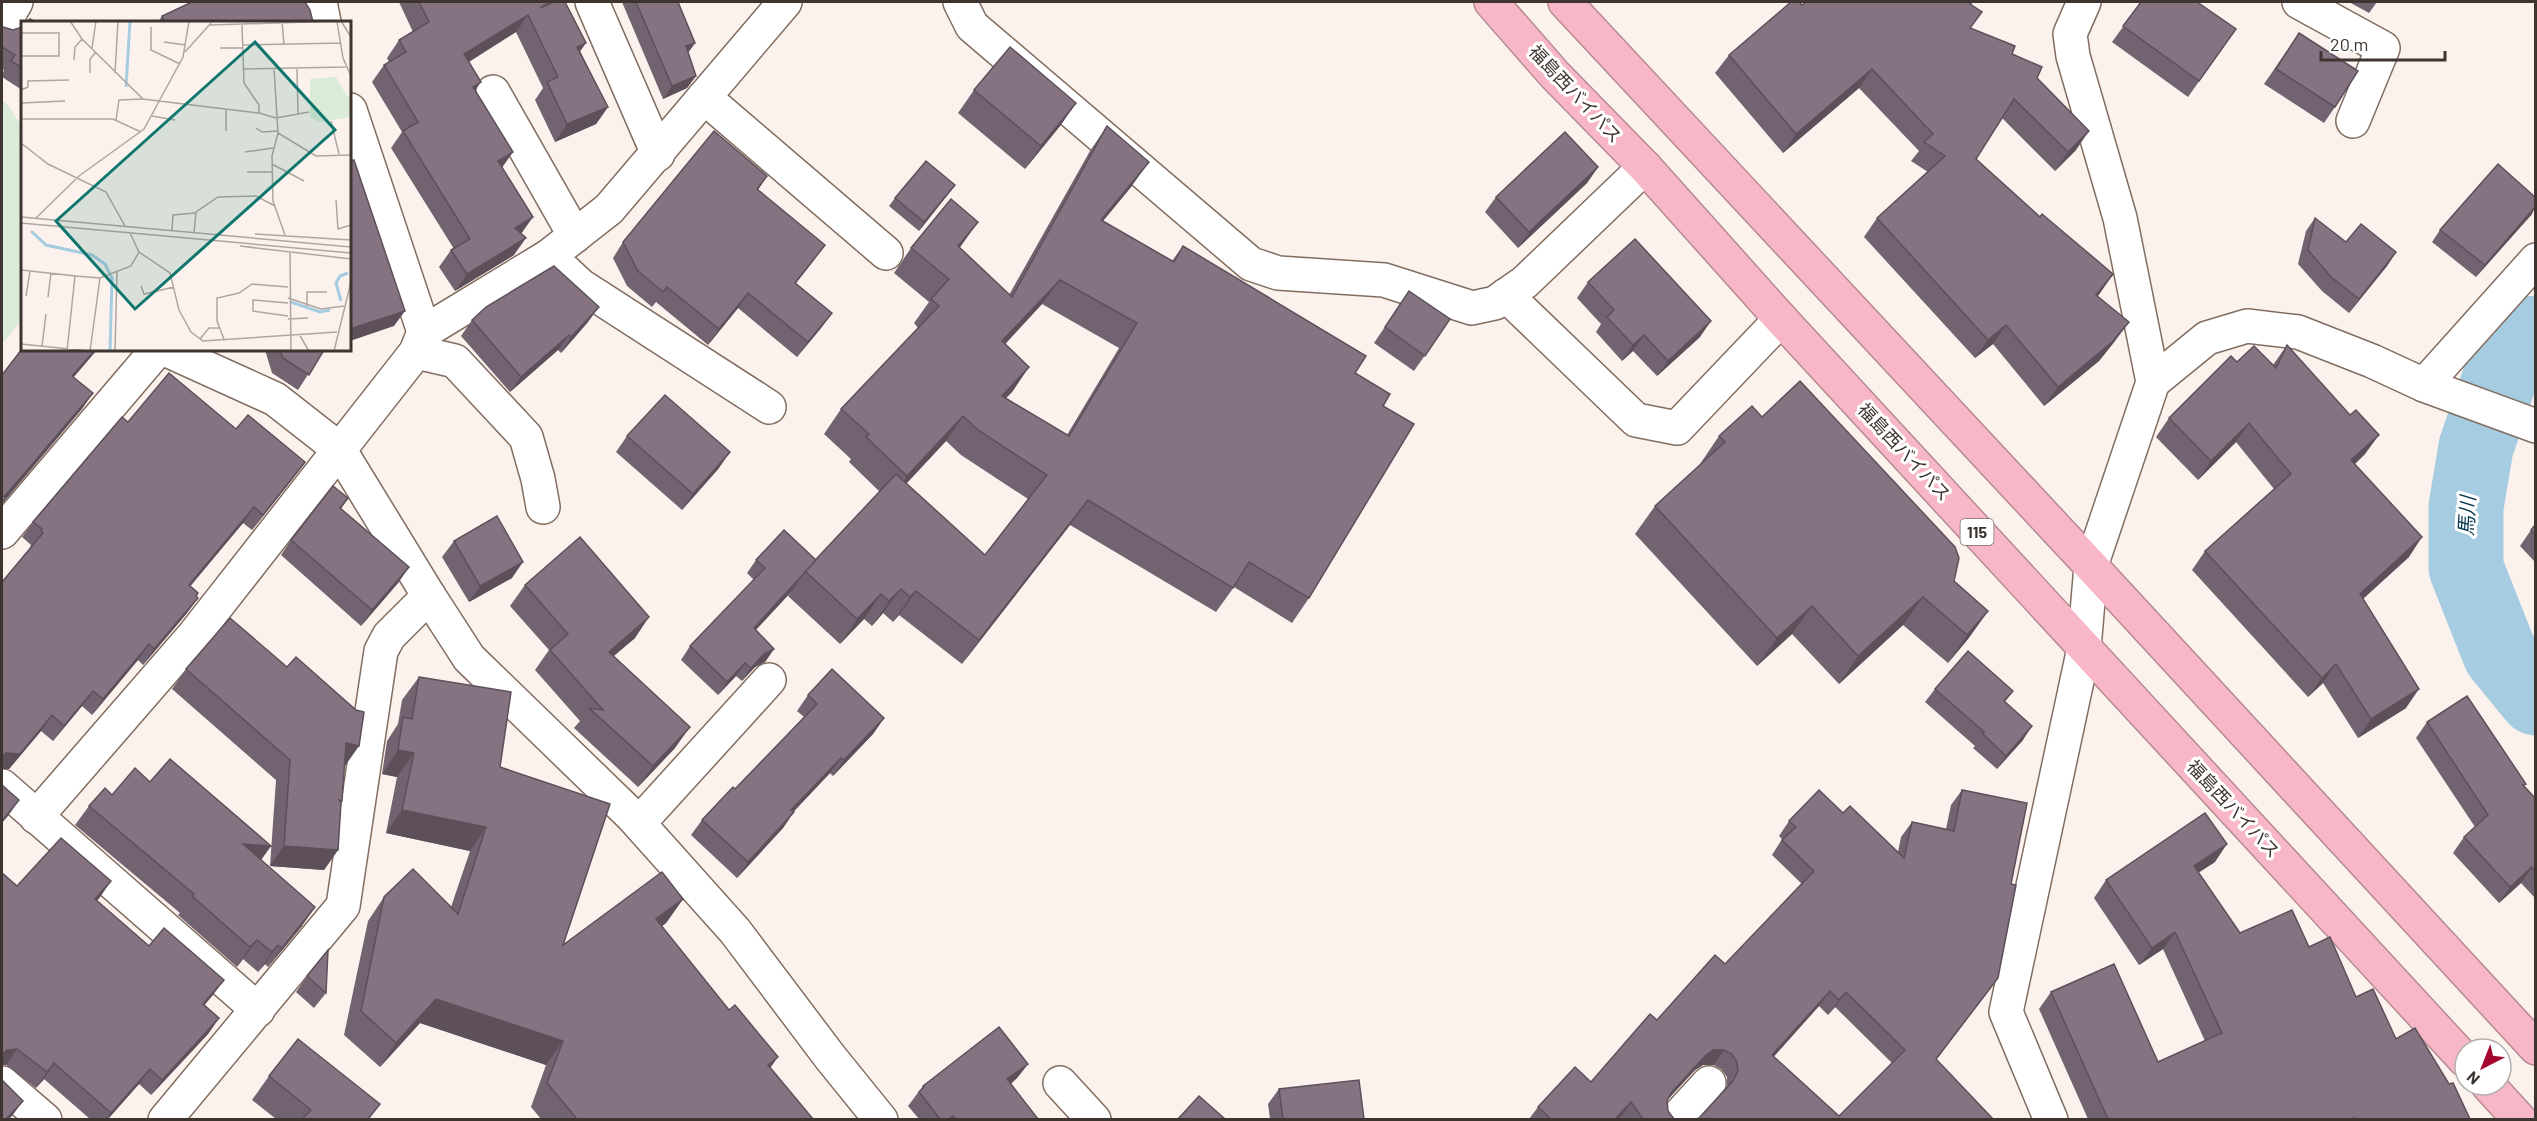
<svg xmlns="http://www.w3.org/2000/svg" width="2537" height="1121" viewBox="0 0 2537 1121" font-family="Barlow,'Noto Sans JP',sans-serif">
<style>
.green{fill:#daecd8}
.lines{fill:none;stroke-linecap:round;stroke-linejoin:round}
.river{stroke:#a6cce1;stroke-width:75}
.minor-casing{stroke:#826d61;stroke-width:36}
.highway-casing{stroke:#b68a92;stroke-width:36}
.minor{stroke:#fff;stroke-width:33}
.highway{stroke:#f7b7c6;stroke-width:33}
.wall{fill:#726370;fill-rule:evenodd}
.shaded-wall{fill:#5d505b}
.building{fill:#857382;stroke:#5d505b;stroke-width:1.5;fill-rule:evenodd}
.labels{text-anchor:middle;stroke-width:6;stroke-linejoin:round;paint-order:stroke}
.shield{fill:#fff;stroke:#78726e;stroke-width:1.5}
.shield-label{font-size:16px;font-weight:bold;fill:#3e3530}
.street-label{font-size:18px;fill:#3e3530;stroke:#fff}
.water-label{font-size:20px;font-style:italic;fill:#063950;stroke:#fff}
.inset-river{fill:none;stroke:#a6cce1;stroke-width:3}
.inset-road{fill:none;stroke:#b0a6a1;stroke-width:1.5}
.view{fill:#0f766e;fill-opacity:0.15;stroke:#0f766e;stroke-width:3}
.inset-edge{fill:none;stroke:#3e3530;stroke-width:3}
</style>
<rect width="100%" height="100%" fill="#fcf2ed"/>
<polygon class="green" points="2,100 8,105 22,127 22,320 2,344"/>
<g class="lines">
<polyline class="river" points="2536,333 2504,366 2476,447 2466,507 2466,568 2500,654 2536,698"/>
<defs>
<g id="minor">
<polyline points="320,2 324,22"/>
<polyline points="592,2 658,154"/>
<polyline points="960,2 972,26 1251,264 1278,273 1384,280 1472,308 1495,303 1525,282 1645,167"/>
<polyline points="2299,2 2383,48 2353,121"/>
<polyline points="2,27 16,2"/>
<polyline points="493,92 575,236"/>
<polyline points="704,97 886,253"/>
<polyline points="549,256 580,285 769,407"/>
<polyline points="1506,295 1636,420 1677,428 1781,319"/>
<polyline points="424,332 549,256 609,209 785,2"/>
<polyline points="416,352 455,361 526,437 538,479 543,507"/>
<polyline points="2153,382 2207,338 2247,326 2298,332 2372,361 2424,385 2536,426"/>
<polyline points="2424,385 2536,260"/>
<polyline points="2,532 157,350"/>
<polyline points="429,596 469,658 632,816 735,931 830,1057 881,1120"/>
<polyline points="2,786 258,1010"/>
<polyline points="36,817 194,635 416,352 424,332 350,110"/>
<polyline points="639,823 769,680"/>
<polyline points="2,1083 45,1120"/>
<polyline points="1060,1083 1094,1120"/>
<polyline points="165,1120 343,906 381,651 389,636 429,596 339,449 275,399 167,350"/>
<polyline points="1675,1120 1709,1083"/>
<polyline points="2051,1120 2006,1012 2084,648 2091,566 2153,382 2120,218 2073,56 2070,34 2084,2"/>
</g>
<g id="highway">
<polyline points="1491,2 1555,75 1645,167 1781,319 2465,1060"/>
<polyline points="1565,2 2091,566 2536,1048"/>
<polyline points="2488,1085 2520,1120"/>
</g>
</defs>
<use href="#minor" class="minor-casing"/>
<use href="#highway" class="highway-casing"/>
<use href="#minor" class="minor"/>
<use href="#highway" class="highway"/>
</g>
<g class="wall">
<polygon points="399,2 552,2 551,3 580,51 608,107 596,124 555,142 535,100 543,88 516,32 469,62 475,91 513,152 502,167 521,234 514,255 455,291 439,267 451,250 454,249 391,148 402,132 372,82 384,65 389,62 387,58 399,40 413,32"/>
<polygon points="622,2 678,2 695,43 688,53 696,76 687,88 663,99"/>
<polygon points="1974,2 1971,4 1971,28 2012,54 2037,78 2076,150 2055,171 2002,118 1976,159 2040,217 2113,274 2098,296 2115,341 2099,361 2044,406 1993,344 1975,358 1864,237 1877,218 1928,172 1911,161 1919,151 1859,88 1783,153 1715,73 1729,55 1802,5"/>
<polygon points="2141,2 2236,29 2188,97 2112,42"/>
<polygon points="2349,2 2377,2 2369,13"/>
<polygon points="162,16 313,22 158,22"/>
<polygon points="2,26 3,27 13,30 22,27 22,90 2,77 2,75 4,70 2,69"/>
<polygon points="2299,33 2335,107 2324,123 2264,84"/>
<polygon points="974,90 1076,103 1060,126 1025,169 958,113"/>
<path d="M1107,126L1131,187L1103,221L1172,261L1183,246L1355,373L1383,406L1309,598L1292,623L1234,587L1216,612L1070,525L962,664L899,615L893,622L883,613L872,626L864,619L840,644L788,596L792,591L756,630L774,649L765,662L755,667L742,681L736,676L718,695L681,660L690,646L754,580L747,573L756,560H816L880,492L849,462L851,459L824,434L841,409L918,328L914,323L929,302L894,273L911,248H960L1009,295L1090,151ZM1042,304L1119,348L1067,435L1005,398L1012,392L1029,367L1005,344ZM946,441L961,455L1028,499L985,555L906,484Z"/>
<polygon points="1598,167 1587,183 1518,248 1485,212 1496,197"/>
<polygon points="767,176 758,190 814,260 796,283 832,313 821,328 797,357 738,308 708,345 656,302 652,307 627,286 613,258 623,242"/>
<polygon points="949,193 919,231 889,206 895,198"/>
<polygon points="2532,214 2476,277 2432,242 2440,230"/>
<polygon points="2315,218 2346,242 2396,252 2387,266 2349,313 2322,291 2298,264 2306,231"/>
<polygon points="1588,282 1700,337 1657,376 1633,351 1622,361 1596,332 1601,324 1577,298"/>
<polygon points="1409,291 1450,319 1414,371 1374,343"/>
<polygon points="472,320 588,322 561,353 558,350 510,392 461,336"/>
<polygon points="2287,345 2365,454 2355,464 2409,557 2363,599 2406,708 2358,738 2323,683 2308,697 2192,570 2205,551 2274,489 2236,442 2198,480 2156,437 2169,418 2237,362 2273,365"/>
<polygon points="265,350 324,350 298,390 272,373"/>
<polygon points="1762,417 1954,581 1988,611 1968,639 1948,663 1903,625 1839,684 1792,634 1757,666 1635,534 1655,506 1701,464 1700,464 1719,436"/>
<polygon points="128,422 294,477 252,530 243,523 190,586 196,596 198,598 187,613 143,665 138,660 92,715 82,706 53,741 41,731 9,769 2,769 2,582 31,547 30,547 31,545 22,537 33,522"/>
<polygon points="627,436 719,468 682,510 616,452"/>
<polygon points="348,498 341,509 409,567 398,583 361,626 281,555 291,540"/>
<polygon points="2535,525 2535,562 2520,546 2531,530"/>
<polygon points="454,541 512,578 469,602 442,557"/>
<polygon points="525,585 635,638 613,656 675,748 638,787 574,728 580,721 535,670 549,650 510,606"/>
<polygon points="186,669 345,766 344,766 342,801 341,802 338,850 324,870 270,866 276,780 172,689"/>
<polygon points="419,677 500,767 563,945 683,899 666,923 662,926 770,1067 813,1119 541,1119 531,1107 546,1065 420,1023 380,1067 344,1035 368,921 384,897 451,907 470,851 386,833 397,777 382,774 387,741 398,724 402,700"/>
<polygon points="1935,689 2013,691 2005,702 2023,740 1997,769 1973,748 1975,746 1925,702"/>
<polygon points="808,695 884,718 873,734 833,776 830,773 793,812 783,828 737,878 691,835 702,820 735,789 804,717 797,711"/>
<polygon points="2427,722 2524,786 2535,798 2535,898 2521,883 2499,903 2453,853 2464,837 2475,827 2416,738"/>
<polygon points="150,782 271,846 261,860 302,926 268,967 265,964 258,972 243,959 237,967 178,915 180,913 75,825 89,806 112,795"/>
<path d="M1962,790L2011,884L1998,978L1936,1060L1993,1119L1699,1118L1727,1086V1077L1721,1069L1714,1065H1703L1695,1070L1667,1100L1668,1111L1674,1119H1622L1621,1117L1619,1119H1529L1538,1107L1591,1082L1657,1020L1725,964L1802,884L1772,855L1782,839L1779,836L1789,821L1843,813L1898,852L1901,837L1912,822L1946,829L1951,805ZM1819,1006L1828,1015L1835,1007L1892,1063L1839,1116L1773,1057Z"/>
<polygon points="2215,862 2198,873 2240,933 2309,947 2470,1119 2088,1119 2039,1009 2051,992 2158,1062 2205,1041 2163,949 2139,965 2094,898 2106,880"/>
<polygon points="111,881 97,901 149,946 224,980 204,1005 219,1018 208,1034 151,1095 139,1084 108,1119 90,1119 44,1079 36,1088 6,1065 17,886"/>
<polygon points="307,976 326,993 314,1008 296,992"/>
<polygon points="1028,1064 1017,1078 1011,1084 1038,1119 919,1119 908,1106 923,1086"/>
<polygon points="269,1076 369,1119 276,1119 252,1100"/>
<polygon points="1279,1089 1364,1119 1270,1119 1268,1104"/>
</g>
<g class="shaded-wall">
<polygon points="528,15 516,32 452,72 464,54"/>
<polygon points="586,43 574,60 577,47"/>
<polygon points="695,43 686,55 686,46"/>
<polygon points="1872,69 1859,88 1783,153 1796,134"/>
<polygon points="696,76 687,88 663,99 672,86"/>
<polygon points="481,82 469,99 473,87"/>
<polygon points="1076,103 1060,126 1025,169 1041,146"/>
<polygon points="608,107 596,124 555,142 567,124"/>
<polygon points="2089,131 2076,150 2055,171 2068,152"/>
<polygon points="513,152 501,169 498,161"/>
<polygon points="1149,162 1131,187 1083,245 1101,220"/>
<polygon points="1598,167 1587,183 1518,248 1529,232"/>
<polygon points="955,185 949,193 919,231 924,222"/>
<polygon points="2535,207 2532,214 2476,277 2485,265"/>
<polygon points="533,217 521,234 515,228"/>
<polygon points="978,222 961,246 941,271 958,246"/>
<polygon points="526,238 514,255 455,291 467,274"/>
<polygon points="825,245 814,260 784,298 795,283"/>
<polygon points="2396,252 2387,266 2349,313 2359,299"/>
<polygon points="2113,274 2100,293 2083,313 2096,295"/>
<polygon points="1060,280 1042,304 985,366 1002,341"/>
<polygon points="748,293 738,308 708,345 719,329"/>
<polygon points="599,307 588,322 561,353 571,337"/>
<polygon points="405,311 394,326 350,341 350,329"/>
<polygon points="832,313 821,328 797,357 808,342"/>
<polygon points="1711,321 1700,337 1657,376 1668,361"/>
<polygon points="2129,322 2115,341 2099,361 2044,406 2058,387"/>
<polygon points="2006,325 1993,344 1975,358 1988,340"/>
<polygon points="569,335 558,350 510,392 521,377"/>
<polygon points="1644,335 1633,351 1622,361 1633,345"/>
<polygon points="95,350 97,350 61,392 72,376"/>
<polygon points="1029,367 1012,392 984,421 1002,396"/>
<polygon points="93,393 82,409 2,504 2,502 4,497"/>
<polygon points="963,416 946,441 890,501 907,476"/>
<polygon points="2249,423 2236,442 2198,480 2211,461"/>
<polygon points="2379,435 2365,454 2338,479 2351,460"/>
<polygon points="730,452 719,468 682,510 693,494"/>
<polygon points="305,462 294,477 252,530 263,515"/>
<polygon points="1088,500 1070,525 962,664 979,640"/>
<polygon points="254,507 243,523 178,601 189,585"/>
<polygon points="2422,537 2409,557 2347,613 2360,594"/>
<polygon points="523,562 512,578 469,602 480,586"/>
<polygon points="409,567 398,583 361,626 372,610"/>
<polygon points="801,578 792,591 745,641 754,628"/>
<polygon points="901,589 883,613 872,626 889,601"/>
<polygon points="916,591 899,615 893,622 910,597"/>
<polygon points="881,594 864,619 840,644 857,619"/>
<polygon points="1923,597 1903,625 1839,684 1858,656"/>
<polygon points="198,598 187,613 143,665 154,649"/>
<polygon points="1812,606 1792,634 1757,666 1777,638"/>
<polygon points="1988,611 1968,639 1948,663 1967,635"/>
<polygon points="649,617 635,638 594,673 609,652"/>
<polygon points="149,644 138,660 92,715 103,699"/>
<polygon points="774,649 765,662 755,667 742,681 751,668 764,654"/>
<polygon points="745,663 736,676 718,695 727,682"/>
<polygon points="2336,664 2323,683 2308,697 2322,678"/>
<polygon points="2419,689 2406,708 2358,738 2371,719"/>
<polygon points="93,691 82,706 53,741 64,726"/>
<polygon points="52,715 41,731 9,769 2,769 2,756"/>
<polygon points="884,718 873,734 833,776 844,760"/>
<polygon points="2032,726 2023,740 1997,769 2006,756"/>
<polygon points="690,727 675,748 638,787 653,766"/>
<polygon points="346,743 359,746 345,766 331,764"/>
<polygon points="398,750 414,753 397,777 382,774"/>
<polygon points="841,758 830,773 780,826 791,810"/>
<polygon points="19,800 8,816 2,823 2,821"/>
<polygon points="402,810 486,827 470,851 386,833"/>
<polygon points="794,812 783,828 737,878 748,862"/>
<polygon points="243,844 271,846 257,865"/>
<polygon points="2227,844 2215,862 2182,883 2194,866"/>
<polygon points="284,846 338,850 324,870 270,866"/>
<polygon points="2532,867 2521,883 2499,903 2510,887"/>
<polygon points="111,881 100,897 84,915 95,899"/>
<polygon points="683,899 666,923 640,942 656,919"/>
<polygon points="315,907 302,926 268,967 282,948"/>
<polygon points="2175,932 2163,949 2139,965 2152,948"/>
<polygon points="257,940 243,959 237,967 250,947"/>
<polygon points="278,945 265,964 258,972 272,952"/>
<polygon points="1998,978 1987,993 1925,1074 1936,1059"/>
<polygon points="224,980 213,995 192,1020 203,1004"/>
<polygon points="1830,991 1819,1006 1761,1071 1772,1055"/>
<polygon points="1846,992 1835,1007 1828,1015 1839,1000"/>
<polygon points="436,999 563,1041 546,1065 420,1023 380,1067 396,1043"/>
<polygon points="219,1018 208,1034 151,1095 162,1080"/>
<polygon points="17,1049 6,1065 2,1065 2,1054 7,1050"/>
<polygon points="1713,1050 1724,1050 1714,1065 1703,1065 1695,1070 1661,1107 1672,1092 1706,1055"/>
<polygon points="778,1057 761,1081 768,1065"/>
<polygon points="54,1063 44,1079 36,1088 47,1072"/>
<polygon points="1028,1064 1017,1078 997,1094 1007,1079"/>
<polygon points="150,1069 139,1084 108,1119 106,1119 111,1113"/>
<polygon points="23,1101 12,1116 9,1119 6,1119"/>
<polygon points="1631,1102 1621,1117 1619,1119 1615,1119"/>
</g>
<g class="building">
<polygon points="192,2 305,2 310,10 313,22 165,22 162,16"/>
<polygon points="419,2 551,2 540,8 554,2 565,2 586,43 577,47 608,107 567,124 547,82 558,77 528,15 464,54 481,82 473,87 513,152 498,161 533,217 515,228 526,238 467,274 451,250 470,239 403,131 418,122 384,65 406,52 399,40 429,22"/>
<polygon points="636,2 678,2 695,43 686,46 696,76 672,86"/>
<polygon points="1791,2 1799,2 1802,5 1806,2 1972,2 1970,4 1982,12 1970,28 2015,46 2012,54 2042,67 2037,78 2089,131 2068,152 2014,99 1976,159 2040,217 2042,214 2113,274 2096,295 2129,322 2112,342 2058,387 2006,325 1988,340 1877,218 1945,156 1924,142 1933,134 1872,69 1796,134 1729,55"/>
<polygon points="2141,2 2197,2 2236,29 2199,81 2123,26"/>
<polygon points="30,19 36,22 27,22"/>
<polygon points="2,26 3,27 13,30 22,27 22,68 11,61 15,55 2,47"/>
<polygon points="2299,33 2358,71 2335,107 2276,69"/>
<polygon points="1010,47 1076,103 1041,146 974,90"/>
<path d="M1107,126L1149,162L1101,220L1174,262L1183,246L1366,356L1355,373L1390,394L1383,406L1414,424L1309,598L1249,562L1233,588L1088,500L979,640L916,591L910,597L901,589L889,601L881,594L857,619L805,571L896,474L985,555L1047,475L978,430L963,416L907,476L866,437L869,434L841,409L939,306L931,299L949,279L911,248L951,199L978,222L958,246L1012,297ZM1060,280L1137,323L1069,436L1002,396L1029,367L1002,341Z"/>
<polygon points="714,131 767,176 757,189 825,245 795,283 832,313 808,342 748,293 719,329 667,287 663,292 638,271 623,242"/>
<polygon points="1565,132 1598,167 1529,232 1496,197"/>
<polygon points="350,151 352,161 354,160 405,311 350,329"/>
<polygon points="926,161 955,185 924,222 895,198"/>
<polygon points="2498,164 2535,197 2535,207 2485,265 2440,230"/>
<polygon points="2315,218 2346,242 2361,224 2396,252 2359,299 2331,277 2308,250"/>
<polygon points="1635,239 1711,321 1668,361 1644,335 1633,345 1607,317 1614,310 1588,282"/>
<polygon points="554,266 599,307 571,337 569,335 521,377 472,320 486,307"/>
<polygon points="1409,291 1450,319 1425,356 1385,327"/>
<polygon points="2287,345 2350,415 2356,410 2379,435 2351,460 2422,537 2360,594 2419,689 2371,719 2336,664 2322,678 2205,551 2291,474 2249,423 2211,461 2169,418 2231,356 2237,362 2254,346 2276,368"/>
<polygon points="22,349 95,350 72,376 93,393 4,497 2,495 2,375"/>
<polygon points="280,350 324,350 309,375 283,358"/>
<polygon points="169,373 236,429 248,415 305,462 263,515 254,507 189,585 198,593 196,596 198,598 154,649 149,644 103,699 93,691 64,726 52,715 20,754 6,753 2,756 2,582 43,533 41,531 42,529 33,522 122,417 128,422"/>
<polygon points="1800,381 1955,547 1959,558 1954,581 1988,611 1967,635 1923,597 1858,656 1812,606 1777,638 1655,506 1725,442 1719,436 1752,406 1762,417"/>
<polygon points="665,395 730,452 693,494 627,436"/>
<polygon points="333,486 348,498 340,508 409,567 372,610 291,540"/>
<polygon points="497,516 523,562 480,586 454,541"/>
<polygon points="2535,525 2535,535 2531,530"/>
<polygon points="784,530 816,560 754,628 774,649 764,654 751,668 745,663 727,682 690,646 765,568 756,560"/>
<polygon points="580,537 649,617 609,652 690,727 653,766 589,708 603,710 550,650 568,634 525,585"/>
<polygon points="230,618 287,667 296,657 356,710 364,712 359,746 346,743 342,801 339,800 341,803 338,850 284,846 290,760 186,669"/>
<polygon points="1968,651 2013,691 2004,701 2032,726 2006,756 1983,734 1984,732 1935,689"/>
<polygon points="832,669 884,718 844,760 841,758 791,810 794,812 748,862 702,820 733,787 735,789 817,704 808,695"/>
<polygon points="419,677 511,692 500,767 610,804 563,945 662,872 683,899 656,919 729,1010 735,1005 778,1057 768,1065 813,1119 577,1119 547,1083 563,1041 436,999 396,1043 361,1011 384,897 413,869 458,914 486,827 402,810 414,753 398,750 403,717 412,719"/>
<polygon points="2467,696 2526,784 2523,785 2535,798 2535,872 2532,867 2510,887 2464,837 2488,815 2427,722"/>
<polygon points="170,759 271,846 243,844 315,907 282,948 278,945 272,952 257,940 250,947 192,896 194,894 89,806 105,788 112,795 135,768 150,782"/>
<polygon points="2,785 19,800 2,821"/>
<path d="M1819,790L1843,813L1850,806L1904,858L1912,822L1954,831L1962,790L2027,803L2011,884L2016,885L1998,978L1936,1059L1993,1119H1696L1699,1118L1733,1081L1738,1071L1737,1062L1732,1054L1724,1050H1713L1706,1055L1672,1092L1667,1100L1668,1111L1674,1119H1643L1631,1102L1615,1119H1551L1538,1107L1575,1067L1591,1082L1650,1014L1657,1020L1715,955L1725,964L1814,871L1782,840L1796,827L1789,821ZM1830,991L1839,1000L1846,992L1905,1050L1839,1116L1772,1055Z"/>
<polygon points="2205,813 2227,844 2194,866 2240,933 2292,910 2309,947 2330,937 2356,997 2373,989 2396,1039 2415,1028 2449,1084 2453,1083 2470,1119 2356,1119 2355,1118 2349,1119 2108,1119 2051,992 2114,964 2158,1062 2222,1033 2175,932 2152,948 2106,880"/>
<polygon points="61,838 111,881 95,899 149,946 164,928 224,980 203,1004 219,1018 162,1080 150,1069 111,1113 54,1063 47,1072 17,1049 7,1050 2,1054 2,873 17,886"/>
<polygon points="328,950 326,993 307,976"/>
<polygon points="999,1027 1028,1064 1007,1079 1038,1119 956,1119 953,1116 949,1119 940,1119 919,1092 924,1087 923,1086"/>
<polygon points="298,1039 380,1104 368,1119 302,1119 311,1110 269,1076"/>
<polygon points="2,1080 23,1101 6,1119 2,1119"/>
<polygon points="1359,1080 1364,1119 1283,1119 1279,1089"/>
<polygon points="1199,1096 1225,1119 1178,1119"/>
</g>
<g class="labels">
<rect class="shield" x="1960.5" y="519" width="33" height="26" rx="4.5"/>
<g class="shield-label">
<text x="1977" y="538">115</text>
</g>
<g class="street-label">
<text transform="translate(1575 94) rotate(47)" y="6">福島西バイパス</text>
<text transform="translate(1904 452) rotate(47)" y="6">福島西バイパス</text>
<text transform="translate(2233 809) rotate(47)" y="6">福島西バイパス</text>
</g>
<g class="water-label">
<text transform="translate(2467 516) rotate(-87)" y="7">馬川</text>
</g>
</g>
<g transform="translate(21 21)">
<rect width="330" height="330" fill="#fcf2ed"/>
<path d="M315,56L326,75L330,74V96L299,101L289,96V58Z" fill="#daecd8"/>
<path class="inset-river" d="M105,66L109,0M10,210L25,224L71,234L84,243L91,257L89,330M320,280L315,262L319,255L327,252M270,281L299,291L309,289"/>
<path class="inset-road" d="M49,0L61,18L122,78L238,92M261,0L263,24M320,0L330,16M316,1L322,37L330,55M189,4L318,0M221,4L223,62L238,84V92L255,97L288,91M130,6V29L159,43M0,12H38V35H0M143,21L165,24M221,24L320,22M71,27L75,0M199,27H221M164,31L190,2M53,39L54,26L61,18M253,47L257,112L295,135L330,134M276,47L277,93M222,48L325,46M69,52V38L75,31M94,52L97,0M0,69L7,66V60L48,59M0,82L44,80M131,95L154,99M0,98H92L120,111M95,99L98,79L122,78M310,100L318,133M235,107L241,111L256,110M205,110V89M257,112L251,135L252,180L264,214M0,122L27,143L85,171L104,205M224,131L252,127M251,143L283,160M226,151H251M315,179L317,208L330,204M0,196L330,226M15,197L58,155L123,108L162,36L168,0M0,202L330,232M151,209L152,194L174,192M109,212L118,231L149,252L158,289L170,311L182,320L316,311M173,212L175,191L197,176L235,175L254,185M234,213L330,219M219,225L330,238M269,232L270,330M0,249L54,255L46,330M54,255L79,257L110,245L118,231M120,265L123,273L153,266M5,275L9,250M27,276L30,252M267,277L300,288L323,285M267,282L232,279V290L267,295M286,285V271H306M267,298L287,297M278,313L288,330M179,318L188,307H199M203,318L196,300V277L218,272L231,263L267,266M0,323L68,330M21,325L25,293M69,330L79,257M94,330L96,250M313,330L330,261"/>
<path class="view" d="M234,21L314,109L114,288L35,200Z"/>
<rect width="330" height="330" class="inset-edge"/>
</g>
<rect width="2537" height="1121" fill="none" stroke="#3e3530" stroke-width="6"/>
<g transform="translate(2483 1067) rotate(222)"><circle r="28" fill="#ffffff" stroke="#b2aeac" stroke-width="1.5"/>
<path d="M0-4.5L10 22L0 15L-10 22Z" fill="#a4072d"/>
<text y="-9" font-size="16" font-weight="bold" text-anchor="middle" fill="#3e3530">N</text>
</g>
<path d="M2321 51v9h124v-9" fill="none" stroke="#3e3530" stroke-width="3"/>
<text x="2330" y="51" font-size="18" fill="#3e3530" stroke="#ffffff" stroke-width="4.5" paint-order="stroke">20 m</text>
</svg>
